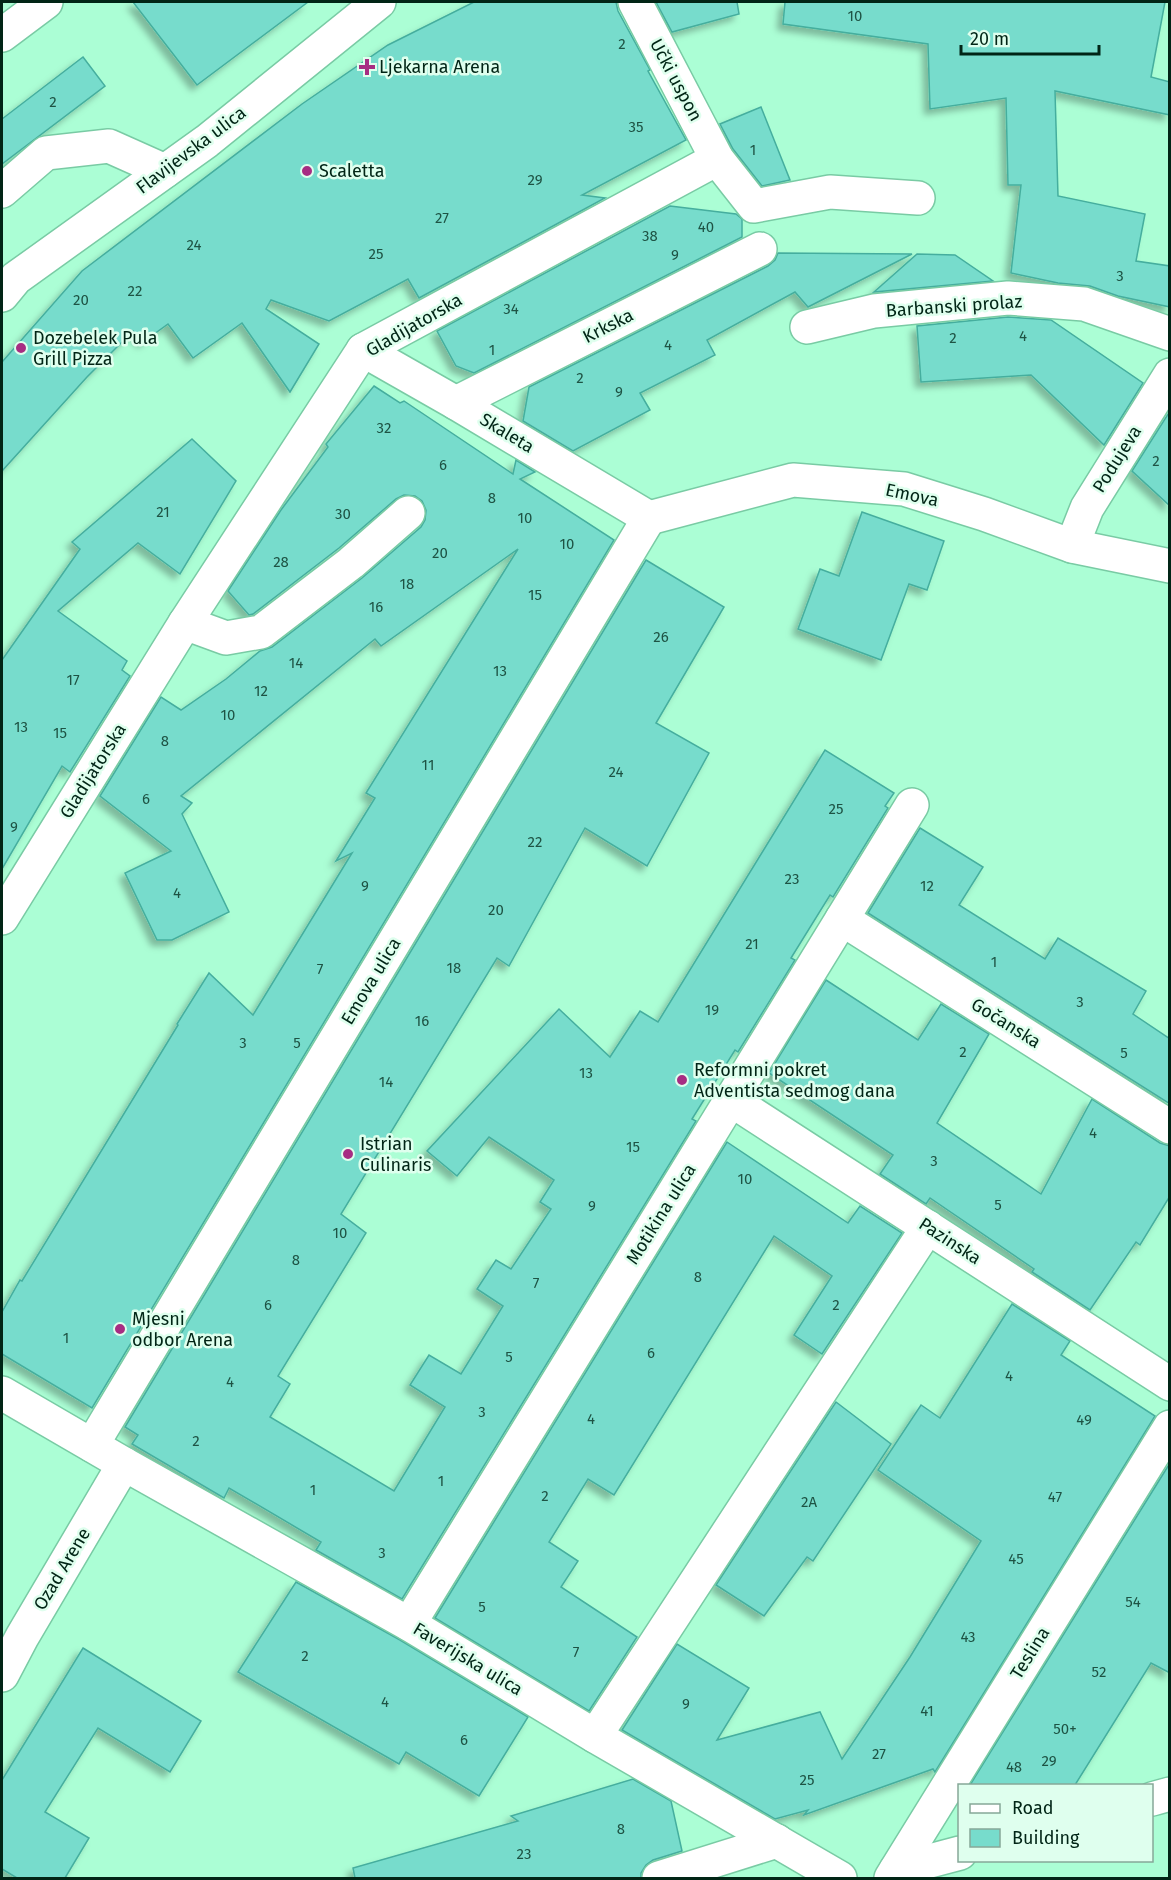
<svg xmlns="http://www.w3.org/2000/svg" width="1171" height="1880" viewBox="0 0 1171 1880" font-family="'Fira Sans',sans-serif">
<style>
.building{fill:#77dccc;stroke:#45ae9e;stroke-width:1.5;filter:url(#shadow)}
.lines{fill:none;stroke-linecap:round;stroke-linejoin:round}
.minor-casing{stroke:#79cba4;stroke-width:36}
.major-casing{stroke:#79cba4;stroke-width:36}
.minor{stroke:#fff;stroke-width:33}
.major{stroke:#fff;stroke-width:33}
.poi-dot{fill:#a72d83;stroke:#dfffee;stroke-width:2}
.labels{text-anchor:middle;stroke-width:5;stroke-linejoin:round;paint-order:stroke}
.number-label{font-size:15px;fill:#1e5344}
.poi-label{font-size:18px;fill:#012516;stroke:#dfffee;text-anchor:start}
.street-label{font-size:18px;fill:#012516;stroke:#dfffee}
</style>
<defs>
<filter id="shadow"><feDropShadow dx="-5.5" dy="5.5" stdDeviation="3" flood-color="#0004"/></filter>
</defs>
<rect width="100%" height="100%" fill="#abfed5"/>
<g class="building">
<polygon points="133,2 308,2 197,85"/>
<polygon points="474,2 616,2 618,11 650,70 648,71 686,140 582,195 605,198 419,298 408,279 329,321 271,300 266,309 319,344 290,392 242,323 193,358 168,324 143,342 133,331 87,377 2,471 2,362 82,271 302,104 388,45"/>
<polygon points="656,2 737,2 739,14 672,32"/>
<polygon points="785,2 1165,2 1151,77 1170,82 1170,115 1055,91 1058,196 1145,214 1136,261 1170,266 1170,307 1118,296 1090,286 1058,283 1011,273 1021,185 1008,185 1006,98 930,109 928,44 783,24"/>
<polygon points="83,57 105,86 2,164 2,119"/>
<polygon points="761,107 790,180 762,186 733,149 720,124"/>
<polygon points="670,206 736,214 742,219 742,237 474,373 456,366 437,331"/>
<polygon points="778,253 912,254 808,307 795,292 707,340 715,355 640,393 650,410 573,451 523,421 529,387 768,266 775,260"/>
<polygon points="917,254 955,255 993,281 874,292"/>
<polygon points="1008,317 1051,320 1143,383 1104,445 1031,375 921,382 917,326"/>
<polygon points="374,386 400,403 404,401 513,474 516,460 535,472 520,479 614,540 92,1408 2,1354 2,1312 20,1280 22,1281 178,1025 177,1024 209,973 253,1015 352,853 336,861 375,798 366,793 518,549 381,646 375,639 181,796 192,803 182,814 229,912 172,940 157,940 125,873 171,851 100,796 161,697 181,710 226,679 260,651 272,647 362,578 421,527 425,520 426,510 422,501 415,496 404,495 396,499 339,548 253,614 249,615 228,591 281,510 328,447 326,444"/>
<polygon points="1170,411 1170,506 1132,471"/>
<polygon points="192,439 236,481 180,574 138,543 58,611 127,661 122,670 130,676 70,772 62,766 2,869 2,660 80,549 72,542"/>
<polygon points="862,512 944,541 927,590 909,584 881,660 798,629 820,569 839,576"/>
<polygon points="646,560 724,607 656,723 709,753 647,866 585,828 509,966 497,958 341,1214 366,1233 278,1376 290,1384 270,1417 394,1491 445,1407 410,1385 429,1355 461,1374 503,1306 477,1289 496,1260 511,1269 551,1209 540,1202 554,1180 489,1137 457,1176 427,1151 559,1009 610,1057 640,1011 658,1022 825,750 894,793 885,806 888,808 833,897 830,895 791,958 795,960 738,1052 735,1050 692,1119 696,1121 402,1599 316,1550 321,1542 229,1488 224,1498 132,1444 138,1435 125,1427"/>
<polygon points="920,828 983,867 959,905 1045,959 1058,938 1146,991 1133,1014 1170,1039 1170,1104 868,913"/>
<polygon points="826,980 918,1040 941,1004 989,1034 937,1123 1041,1194 1092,1099 1160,1143 1170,1146 1170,1196 1140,1245 1136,1242 1090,1310 1032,1272 1034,1269 930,1198 926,1204 880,1174 893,1155 769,1073"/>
<polygon points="727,1142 848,1223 860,1206 902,1233 822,1354 794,1335 832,1276 774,1236 614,1495 588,1479 549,1542 578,1561 561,1587 637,1637 589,1711 435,1618"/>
<polygon points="1012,1304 1070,1341 1061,1355 1155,1416 935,1772 933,1769 804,1815 808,1810 775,1819 622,1730 677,1644 749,1688 717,1740 820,1712 842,1759 910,1657 981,1541 878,1470 921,1405 940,1418"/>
<polygon points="836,1402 891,1444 813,1561 807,1557 764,1616 716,1585"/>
<polygon points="1170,1463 1170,1673 1151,1663 1075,1785 970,1785"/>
<polygon points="296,1582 400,1640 528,1717 479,1796 406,1752 399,1764 238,1672"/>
<polygon points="83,1648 201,1721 170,1772 98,1728 45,1812 89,1838 65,1878 17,1878 2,1869 2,1780"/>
<polygon points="633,1779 671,1801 682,1851 653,1860 646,1865 641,1873 641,1878 355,1878 353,1868 518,1821 511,1816"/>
</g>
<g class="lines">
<defs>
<g id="minor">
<polyline points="635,2 717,159 754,206 830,192 918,198"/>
<polyline points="2,191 46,153 109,146 165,171"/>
<polyline points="2,295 16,278 207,141 379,2"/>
<polyline points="807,327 874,311 1008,298 1084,304 1170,334"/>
<polyline points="363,350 456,403 649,518"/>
<polyline points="456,403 760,249"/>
<polyline points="649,518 793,480 904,489 984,514 1072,546 1170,566"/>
<polyline points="1072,546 1087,508 1170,375"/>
<polyline points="185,623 226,638 261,632 351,563 408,513"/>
<polyline points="2,918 185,623 363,350 717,159"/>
<polyline points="842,919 1170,1127"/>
<polyline points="731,1100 1170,1384"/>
<polyline points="2,1393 124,1464 409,1624 595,1736 840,1878"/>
<polyline points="92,1445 649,518"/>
<polyline points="409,1624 912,805"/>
<polyline points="2,1675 22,1637 124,1464"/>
<polyline points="595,1736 928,1227"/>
<polyline points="1152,1799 1170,1794"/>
<polyline points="896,1870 960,1853"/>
<polyline points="659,1878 777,1841"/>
<polyline points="891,1878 1170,1427"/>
</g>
<polyline id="major" points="2,35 46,2"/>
</defs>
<use href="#minor" class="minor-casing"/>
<use href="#major" class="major-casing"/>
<use href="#minor" class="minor"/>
<use href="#major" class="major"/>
</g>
<g class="poi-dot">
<path d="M364 58h6v6h6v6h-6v6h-6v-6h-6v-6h6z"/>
<circle cx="307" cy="171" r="6"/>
<circle cx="21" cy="348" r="6"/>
<circle cx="682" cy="1080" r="6"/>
<circle cx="348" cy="1154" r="6"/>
<circle cx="120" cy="1329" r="6"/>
</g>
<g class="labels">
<g class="number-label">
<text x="855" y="21">10</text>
<text x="622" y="49">2</text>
<text x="53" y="107">2</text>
<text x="636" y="132">35</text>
<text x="753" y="155">1</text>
<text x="535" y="185">29</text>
<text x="442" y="223">27</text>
<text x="706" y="232">40</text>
<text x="650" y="241">38</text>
<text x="194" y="250">24</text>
<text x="376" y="259">25</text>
<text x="675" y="260">9</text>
<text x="1120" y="281">3</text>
<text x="135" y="296">22</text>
<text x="81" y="305">20</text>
<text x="511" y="314">34</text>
<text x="1023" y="341">4</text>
<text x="953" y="343">2</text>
<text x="668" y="350">4</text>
<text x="492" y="355">1</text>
<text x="580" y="383">2</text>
<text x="619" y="397">9</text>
<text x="384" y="433">32</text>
<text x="1156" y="466">2</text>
<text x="443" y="470">6</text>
<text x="492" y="503">8</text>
<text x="163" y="517">21</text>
<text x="343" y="519">30</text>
<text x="525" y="523">10</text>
<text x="567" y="549">10</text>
<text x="440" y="558">20</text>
<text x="281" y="567">28</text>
<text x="407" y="589">18</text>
<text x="535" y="600">15</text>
<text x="376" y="612">16</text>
<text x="661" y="642">26</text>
<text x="296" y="668">14</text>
<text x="500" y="676">13</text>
<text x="73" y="685">17</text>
<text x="261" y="696">12</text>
<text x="228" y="720">10</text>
<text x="21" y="732">13</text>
<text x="60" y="738">15</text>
<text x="165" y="746">8</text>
<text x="428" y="770">11</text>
<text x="616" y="777">24</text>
<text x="146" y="804">6</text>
<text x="836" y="814">25</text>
<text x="14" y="832">9</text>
<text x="535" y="847">22</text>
<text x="792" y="884">23</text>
<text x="365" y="891">9</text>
<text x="927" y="891">12</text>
<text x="177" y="898">4</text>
<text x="496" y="915">20</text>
<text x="752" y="949">21</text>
<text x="994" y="967">1</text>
<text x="454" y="973">18</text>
<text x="320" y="974">7</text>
<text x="1080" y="1007">3</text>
<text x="712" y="1015">19</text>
<text x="422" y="1026">16</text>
<text x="243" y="1048">3</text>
<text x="297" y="1048">5</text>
<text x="963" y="1057">2</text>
<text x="1124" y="1058">5</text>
<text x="586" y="1078">13</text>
<text x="386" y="1087">14</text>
<text x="1093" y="1138">4</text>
<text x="633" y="1152">15</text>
<text x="934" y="1166">3</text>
<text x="745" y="1184">10</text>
<text x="998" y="1210">5</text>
<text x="592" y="1211">9</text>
<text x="340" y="1238">10</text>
<text x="296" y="1265">8</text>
<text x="698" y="1282">8</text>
<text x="536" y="1288">7</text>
<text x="268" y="1310">6</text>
<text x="836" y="1310">2</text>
<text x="66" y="1343">1</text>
<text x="651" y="1358">6</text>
<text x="509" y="1362">5</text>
<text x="1009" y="1381">4</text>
<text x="230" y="1387">4</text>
<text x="482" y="1417">3</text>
<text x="591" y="1424">4</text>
<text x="1084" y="1425">49</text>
<text x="196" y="1446">2</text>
<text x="441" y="1486">1</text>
<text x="313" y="1495">1</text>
<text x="545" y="1501">2</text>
<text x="1055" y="1502">47</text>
<text x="809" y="1507">2A</text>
<text x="382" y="1558">3</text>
<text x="1016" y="1564">45</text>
<text x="1133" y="1607">54</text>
<text x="482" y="1612">5</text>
<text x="968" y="1642">43</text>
<text x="576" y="1657">7</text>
<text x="305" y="1661">2</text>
<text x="1099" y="1677">52</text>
<text x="385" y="1707">4</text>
<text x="686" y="1709">9</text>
<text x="927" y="1716">41</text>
<text x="1065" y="1734">50+</text>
<text x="464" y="1745">6</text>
<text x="879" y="1759">27</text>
<text x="1049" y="1766">29</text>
<text x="1014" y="1772">48</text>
<text x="807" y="1785">25</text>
<text x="621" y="1834">8</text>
<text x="524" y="1859">23</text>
</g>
<g class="poi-label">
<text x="379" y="73">Ljekarna Arena</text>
<text x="319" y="177">Scaletta</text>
<text x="33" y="344">Dozebelek Pula<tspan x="33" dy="21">Grill Pizza</tspan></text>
<text x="694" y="1076">Reformni pokret<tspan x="694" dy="21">Adventista sedmog dana</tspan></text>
<text x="360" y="1150">Istrian<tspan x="360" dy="21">Culinaris</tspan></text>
<text x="132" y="1325">Mjesni<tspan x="132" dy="21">odbor Arena</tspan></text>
</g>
<g class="street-label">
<text transform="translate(676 80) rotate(62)" y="6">Učki uspon</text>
<text transform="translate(191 150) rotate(-37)" y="6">Flavijevska ulica</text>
<text transform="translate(954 306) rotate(-4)" y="6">Barbanski prolaz</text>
<text transform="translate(414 325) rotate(-30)" y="6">Gladijatorska</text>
<text transform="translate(608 326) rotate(-27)" y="6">Krkska</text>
<text transform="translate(507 433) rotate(31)" y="6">Skaleta</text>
<text transform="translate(1117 459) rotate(-58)" y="6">Podujeva</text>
<text transform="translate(912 495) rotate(12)" y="6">Emova</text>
<text transform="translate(93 771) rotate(-58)" y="6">Gladijatorska</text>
<text transform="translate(371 981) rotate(-59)" y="6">Emova ulica</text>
<text transform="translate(1006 1023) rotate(32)" y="6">Gočanska</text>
<text transform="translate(661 1214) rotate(-58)" y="6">Motikina ulica</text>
<text transform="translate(950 1241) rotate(33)" y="6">Pazinska</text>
<text transform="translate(62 1569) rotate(-59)" y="6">Ozad Arene</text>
<text transform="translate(1030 1653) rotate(-58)" y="6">Teslina</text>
<text transform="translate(468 1659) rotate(31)" y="6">Faverijska ulica</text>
</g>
</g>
<rect width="1171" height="1880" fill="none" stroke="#012516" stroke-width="6"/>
<rect x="958" y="1784" width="195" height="78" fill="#dfffee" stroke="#86a898" stroke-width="1.5"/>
<rect x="970" y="1804" width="30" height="9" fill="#ffffff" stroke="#86a898" stroke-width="1.5"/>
<text x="1012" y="1814" font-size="18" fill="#012516">Road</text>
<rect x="970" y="1829" width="30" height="18" fill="#77dccc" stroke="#86a898" stroke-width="1.5"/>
<text x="1012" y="1844" font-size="18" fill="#012516">Building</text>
<path d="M961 45v9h138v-9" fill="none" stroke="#012516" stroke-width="3"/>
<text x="970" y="45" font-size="18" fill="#012516" stroke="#dfffee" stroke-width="4.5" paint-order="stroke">20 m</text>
</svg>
